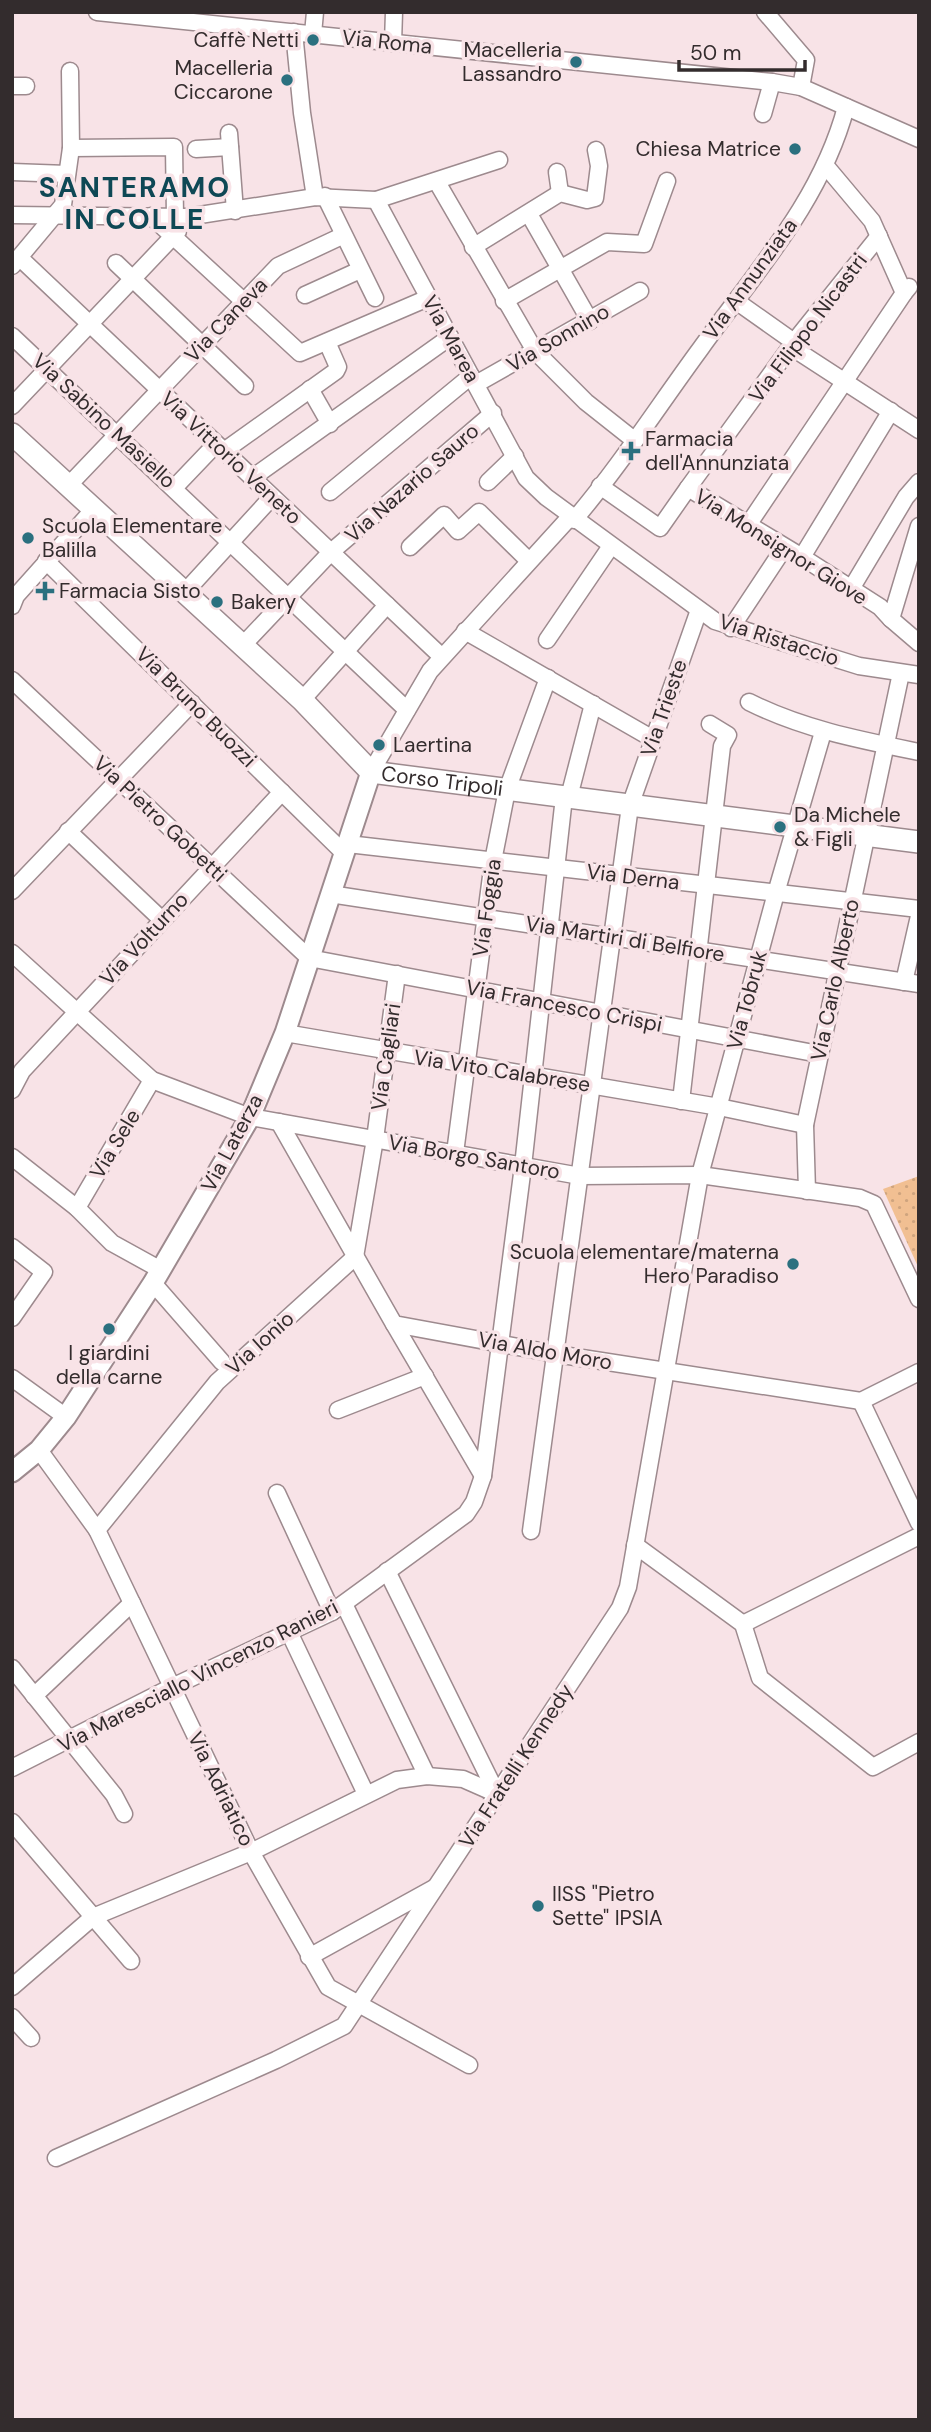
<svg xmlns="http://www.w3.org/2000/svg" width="931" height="2432" viewBox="0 0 931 2432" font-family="'DM Sans',sans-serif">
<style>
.green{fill:url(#green-dots)}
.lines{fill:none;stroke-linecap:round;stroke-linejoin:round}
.minor-casing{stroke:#9d8a8e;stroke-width:19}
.tertiary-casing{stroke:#9d8a8e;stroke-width:23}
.secondary-casing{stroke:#9d8a8e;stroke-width:24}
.minor{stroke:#fff;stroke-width:16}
.tertiary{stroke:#fff;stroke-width:19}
.secondary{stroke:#fff;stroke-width:21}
.poi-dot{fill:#2b707f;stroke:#f8e3e7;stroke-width:2.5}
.labels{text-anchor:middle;stroke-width:7;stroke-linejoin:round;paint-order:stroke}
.poi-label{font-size:21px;fill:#332c2d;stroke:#f8e3e7;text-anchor:start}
.street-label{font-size:21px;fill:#332c2d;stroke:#f8e3e7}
.district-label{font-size:28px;font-weight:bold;letter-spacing:2px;fill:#0e4855;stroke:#f8e3e7}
</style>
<defs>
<pattern id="green-dots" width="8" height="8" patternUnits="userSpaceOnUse" patternTransform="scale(1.75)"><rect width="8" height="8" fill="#f1bf92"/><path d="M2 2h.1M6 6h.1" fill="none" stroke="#cfa47e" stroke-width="1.8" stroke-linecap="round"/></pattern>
</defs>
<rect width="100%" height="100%" fill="#f8e3e7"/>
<polygon class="green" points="919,1176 919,1269 883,1189"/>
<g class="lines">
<defs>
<g id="minor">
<polyline points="97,12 772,82 801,87 919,139"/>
<polyline points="765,12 806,60 801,87"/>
<polyline points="294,32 302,113 315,197"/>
<polyline points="313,34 315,12"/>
<polyline points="393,43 394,12"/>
<polyline points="12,86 26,86"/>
<polyline points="763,114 772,82"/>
<polyline points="229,133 235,211"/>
<polyline points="71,148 174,147 175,217"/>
<polyline points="196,149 230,147"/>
<polyline points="825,165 872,221 904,293 909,287"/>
<polyline points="12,172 67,174"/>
<polyline points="557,172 560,193"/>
<polyline points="437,182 535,351 586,402 634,440"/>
<polyline points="325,196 375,298"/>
<polyline points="376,200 526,478 546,497 715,621 859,666 919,675"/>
<polyline points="529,214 590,321"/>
<polyline points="12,215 187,217 315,197 376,200 499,160"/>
<polyline points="151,216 300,353 428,298"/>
<polyline points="473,247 560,193 587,200 595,198 599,166 596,150"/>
<polyline points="20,258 442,657"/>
<polyline points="116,263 245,386"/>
<polyline points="12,266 63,205 71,148 70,71"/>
<polyline points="305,295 360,270"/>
<polyline points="504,301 607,242 644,244 667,181"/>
<polyline points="736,301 794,342 802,354 919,430"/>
<polyline points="12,336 407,710"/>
<polyline points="476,384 640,291"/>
<polyline points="310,389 330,424"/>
<polyline points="12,406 178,231"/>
<polyline points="224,451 336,371 338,367 327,342"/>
<polyline points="252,478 450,337"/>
<polyline points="488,482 515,456"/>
<polyline points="68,486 278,266 342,236"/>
<polyline points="600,486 660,528 688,488 802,557 880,607 891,619 919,526"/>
<polyline points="174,488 216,444"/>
<polyline points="688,488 794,342 879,236"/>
<polyline points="330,492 471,376"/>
<path d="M574,520C620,466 659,405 701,348C756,271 821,201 846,107"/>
<polyline points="748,525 904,293"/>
<polyline points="410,547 444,515 458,531 479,512 529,561"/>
<polyline points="802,557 891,411"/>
<polyline points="46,561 345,854"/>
<polyline points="851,589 906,497 919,482"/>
<polyline points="186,591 272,497"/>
<polyline points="12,606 16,596 93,510"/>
<polyline points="891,619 919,643"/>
<polyline points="731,628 784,548"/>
<polyline points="465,631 653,739"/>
<polyline points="547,640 611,546"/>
<polyline points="242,646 331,552 493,413"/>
<polyline points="12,680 309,958 819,1054"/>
<polyline points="302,700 387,605"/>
<path d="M749,702C803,729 860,740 919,752"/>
<polyline points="371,772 430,671 570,517"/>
<polyline points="569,797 593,704"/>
<polyline points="68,831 162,920"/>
<polyline points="348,844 919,909"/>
<polyline points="12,891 192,703"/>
<polyline points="330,894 919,984"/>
<polyline points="12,953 152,1080 250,1117 580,1176 700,1175 860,1198 874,1204 919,1299"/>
<polyline points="904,982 919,916"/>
<polyline points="285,1033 719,1107 805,1125"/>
<polyline points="12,1090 22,1071 282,792"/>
<polyline points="681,1101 722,746 728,735 710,724"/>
<polyline points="279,1122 394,1324 556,1354 861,1401 919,1372"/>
<polyline points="455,1153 493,861 507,790 548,678"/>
<polyline points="12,1157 77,1208 112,1243 161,1270"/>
<polyline points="807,1191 805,1125 901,673"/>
<polyline points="77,1208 152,1080"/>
<polyline points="12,1247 44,1272 12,1318"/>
<polyline points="153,1283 222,1362"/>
<polyline points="394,1324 483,1476"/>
<polyline points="12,1378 66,1417"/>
<polyline points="861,1401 919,1523"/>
<polyline points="338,1410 425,1376"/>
<polyline points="39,1450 97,1530 251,1852 328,1987 469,2065"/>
<polyline points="277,1493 332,1612"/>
<polyline points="97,1530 217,1382 355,1257 375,1139 397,974"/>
<polyline points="531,1531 630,806 699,610"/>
<polyline points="635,1545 743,1624 760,1678 873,1767 919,1742"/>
<polyline points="387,1571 497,1794"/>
<polyline points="344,1604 427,1776"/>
<polyline points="743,1624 919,1536"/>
<polyline points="289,1632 366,1794"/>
<polyline points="12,1668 114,1795 124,1814"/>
<polyline points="34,1696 132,1603"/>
<polyline points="12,1768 172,1687 332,1612 466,1514 474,1502 483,1476 523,1166 564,797"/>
<polyline points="12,1822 131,1961"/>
<polyline points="309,1957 434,1888"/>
<polyline points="12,1987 93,1917 251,1852 397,1780 427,1776 463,1779 497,1794"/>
<polyline points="12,2017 31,2038"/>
<polyline points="56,2158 276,2060 344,2026 620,1608 628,1587 700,1175 776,893 823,732"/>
</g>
<polyline id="tertiary" points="12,1472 39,1450 66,1417 153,1283 250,1117 285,1033 371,772"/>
<g id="secondary">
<path id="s1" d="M12,434L302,700L371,772L919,842"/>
</g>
</defs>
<use href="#minor" class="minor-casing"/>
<use href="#tertiary" class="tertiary-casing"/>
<use href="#secondary" class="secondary-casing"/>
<use href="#minor" class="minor"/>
<use href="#tertiary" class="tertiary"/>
<use href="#secondary" class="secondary"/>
</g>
<g class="poi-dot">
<circle cx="313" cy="40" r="7"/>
<circle cx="576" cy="62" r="7"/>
<circle cx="287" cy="80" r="7"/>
<circle cx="795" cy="149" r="7"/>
<path d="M627.5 440.5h7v7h7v7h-7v7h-7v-7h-7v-7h7z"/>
<circle cx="28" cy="538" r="7"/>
<path d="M41.5 580.5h7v7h7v7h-7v7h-7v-7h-7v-7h7z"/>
<circle cx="217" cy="602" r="7"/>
<circle cx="379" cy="745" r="7"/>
<circle cx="780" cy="827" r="7"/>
<circle cx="793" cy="1264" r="7"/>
<circle cx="109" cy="1329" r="7"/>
<circle cx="538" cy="1906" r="7"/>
</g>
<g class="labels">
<g class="poi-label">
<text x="299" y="47" text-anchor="end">Caffè Netti</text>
<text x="562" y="57" text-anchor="end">Macelleria<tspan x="562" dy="24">Lassandro</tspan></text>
<text x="273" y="75" text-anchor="end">Macelleria<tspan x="273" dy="24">Ciccarone</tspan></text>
<text x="781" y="156" text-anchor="end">Chiesa Matrice</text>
<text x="645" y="446">Farmacia<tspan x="645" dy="24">dell'Annunziata</tspan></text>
<text x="42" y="533">Scuola Elementare<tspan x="42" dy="24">Balilla</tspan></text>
<text x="59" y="598">Farmacia Sisto</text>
<text x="231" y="609">Bakery</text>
<text x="393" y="752">Laertina</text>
<text x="794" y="822">Da Michele<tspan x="794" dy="24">&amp; Figli</tspan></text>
<text x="779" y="1259" text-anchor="end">Scuola elementare/materna<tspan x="779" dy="24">Hero Paradiso</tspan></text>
<text x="109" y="1360" text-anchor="middle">I giardini<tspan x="109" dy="24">della carne</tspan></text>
<text x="552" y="1901">IISS "Pietro<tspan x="552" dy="24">Sette" IPSIA</tspan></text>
</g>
<g class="street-label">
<text transform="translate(387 42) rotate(6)" y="7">Via Roma</text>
<text transform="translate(750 279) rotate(-54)" y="7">Via Annunziata</text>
<text transform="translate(226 320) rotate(-46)" y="7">Via Caneva</text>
<text transform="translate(808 328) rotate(-53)" y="7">Via Filippo Nicastri</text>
<text transform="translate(558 338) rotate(-30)" y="7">Via Sonnino</text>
<text transform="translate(451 339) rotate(61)" y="7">Via Marea</text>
<text transform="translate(104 421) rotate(43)" y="7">Via Sabino Masiello</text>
<text transform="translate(231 458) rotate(43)" y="7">Via Vittorio Veneto</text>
<text transform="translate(412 483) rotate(-41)" y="7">Via Nazario Sauro</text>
<text transform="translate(781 547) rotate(32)" y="7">Via Monsignor Giove</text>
<text transform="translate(779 640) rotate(18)" y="7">Via Ristaccio</text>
<text transform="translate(196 707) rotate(45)" y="7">Via Bruno Buozzi</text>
<text transform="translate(664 708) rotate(-71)" y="7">Via Trieste</text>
<text dy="7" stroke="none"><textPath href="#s1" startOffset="565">Corso Tripoli</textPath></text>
<text transform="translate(160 819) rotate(43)" y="7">Via Pietro Gobetti</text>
<text transform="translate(633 877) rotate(7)" y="7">Via Derna</text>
<text transform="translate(487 908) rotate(-82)" y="7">Via Foggia</text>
<text transform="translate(144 939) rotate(-47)" y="7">Via Volturno</text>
<text transform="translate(625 939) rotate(9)" y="7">Via Martiri di Belfiore</text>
<text transform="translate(835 980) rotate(-78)" y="7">Via Carlo Alberto</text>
<text transform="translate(747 1000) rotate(-75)" y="7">Via Tobruk</text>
<text transform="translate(564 1006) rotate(11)" y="7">Via Francesco Crispi</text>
<text transform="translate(386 1057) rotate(-82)" y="7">Via Cagliari</text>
<text transform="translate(502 1071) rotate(9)" y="7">Via Vito Calabrese</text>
<text transform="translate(232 1143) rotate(-62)" y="7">Via Laterza</text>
<text transform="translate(115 1144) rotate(-59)" y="7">Via Sele</text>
<text transform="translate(474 1157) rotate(10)" y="7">Via Borgo Santoro</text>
<text transform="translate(260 1343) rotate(-42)" y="7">Via Ionio</text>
<text transform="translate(545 1351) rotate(10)" y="7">Via Aldo Moro</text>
<text transform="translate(198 1676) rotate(-27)" y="7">Via Maresciallo Vincenzo Ranieri</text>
<text transform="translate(516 1766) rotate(-57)" y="7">Via Fratelli Kennedy</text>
<text transform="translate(221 1789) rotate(64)" y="7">Via Adriatico</text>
</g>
<g class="district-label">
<text x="135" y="197">SANTERAMO<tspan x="135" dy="32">IN COLLE</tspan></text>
</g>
</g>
<rect width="931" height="2432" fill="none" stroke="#332c2d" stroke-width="28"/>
<path d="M679 60v10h126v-10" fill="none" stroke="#332c2d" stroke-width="3.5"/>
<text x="690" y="60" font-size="21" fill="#332c2d" stroke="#f8e3e7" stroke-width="5" paint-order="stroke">50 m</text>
</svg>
